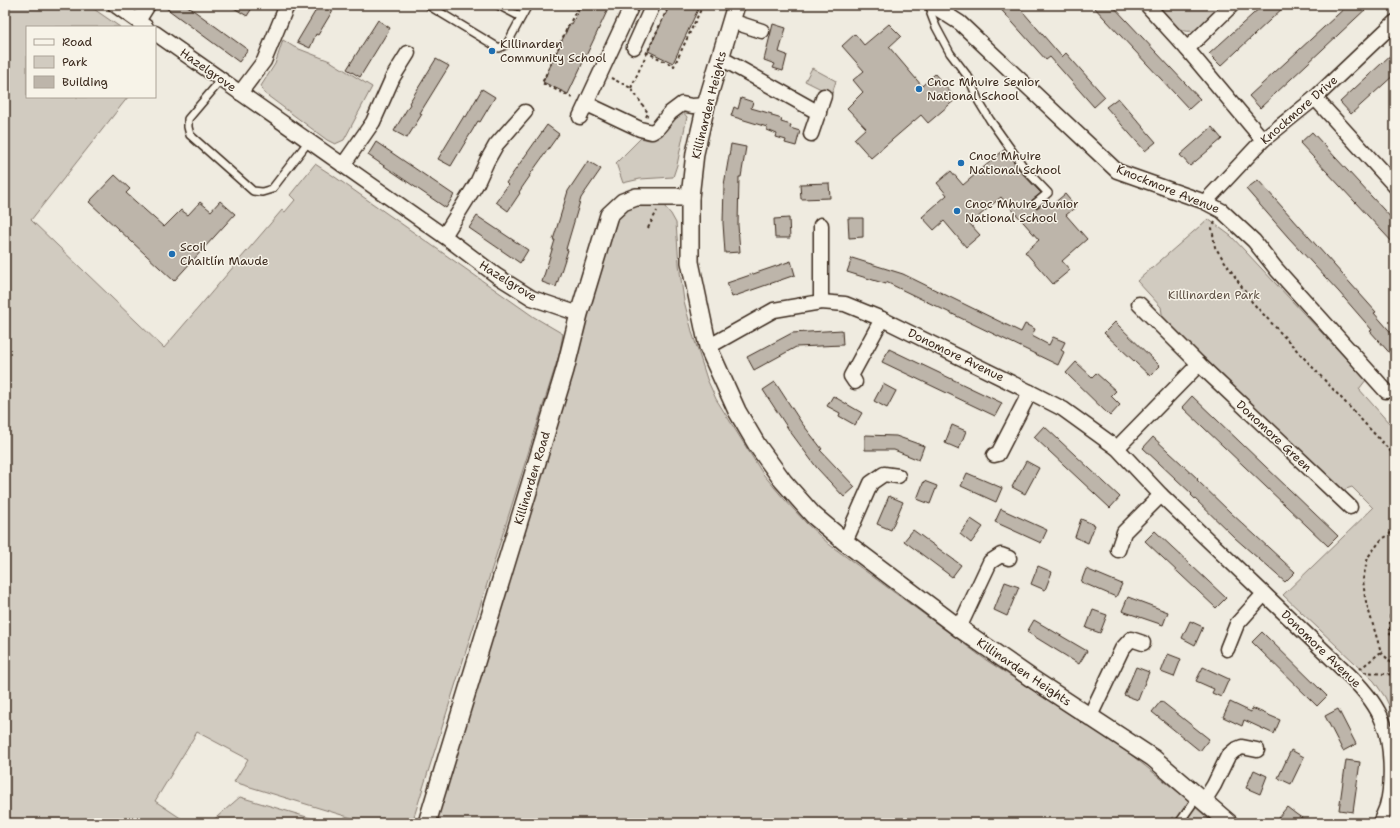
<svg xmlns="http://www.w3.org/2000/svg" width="1400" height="828" viewBox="0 0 1400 828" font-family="'Shantell Sans',sans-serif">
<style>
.green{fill:#d1cbc0;stroke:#867a6f}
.building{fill:#bdb5aa;stroke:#3b2a1e}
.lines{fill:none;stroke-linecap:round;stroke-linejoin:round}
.service-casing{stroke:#3b2a1e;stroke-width:10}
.minor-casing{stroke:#3b2a1e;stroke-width:17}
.tertiary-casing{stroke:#3b2a1e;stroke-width:20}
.path{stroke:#3b2a1e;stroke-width:2;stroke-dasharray:3 3;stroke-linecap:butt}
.service{stroke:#f7f3e8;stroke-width:7}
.minor{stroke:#f7f3e8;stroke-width:14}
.tertiary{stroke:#f7f3e8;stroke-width:17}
.poi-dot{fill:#1f6fb2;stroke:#f7f3e8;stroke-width:1.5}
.labels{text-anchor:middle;stroke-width:3;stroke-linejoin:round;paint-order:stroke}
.poi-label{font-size:12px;fill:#3b2a1e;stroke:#f7f3e8;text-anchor:start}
.street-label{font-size:12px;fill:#3b2a1e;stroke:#f7f3e8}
.park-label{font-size:12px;fill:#605246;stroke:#f7f3e8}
</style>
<rect width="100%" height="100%" fill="#efebe0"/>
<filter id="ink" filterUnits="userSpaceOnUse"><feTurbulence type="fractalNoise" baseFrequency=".025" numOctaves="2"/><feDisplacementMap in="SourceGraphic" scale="8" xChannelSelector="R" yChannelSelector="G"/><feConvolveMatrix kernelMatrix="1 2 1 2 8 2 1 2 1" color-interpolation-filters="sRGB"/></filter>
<g filter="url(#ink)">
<g class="green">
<polygon points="5,5 88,5 120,27 27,27 27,97 128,97 31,220 164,348 282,210 285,212 295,200 290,195 315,164 332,175 534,317 563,334 559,355 412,823 368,823 234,782 248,759 197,732 155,801 188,823 5,823"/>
<path d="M1156,5H1221C1213,13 1205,23 1196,29C1181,39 1164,14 1156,5Z"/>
<polygon points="283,40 294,47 330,61 372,87 344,140 335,144 327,140 264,93 261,86 275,64"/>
<polygon points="812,68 836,81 831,97 822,92 821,89 805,81"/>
<polygon points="683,112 687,117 677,165 673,177 640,179 623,183 616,163 641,138 649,140 654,139 674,115"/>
<polygon points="657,204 664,206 671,214 676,223 679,264 684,301 693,335 707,379 716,399 763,474 785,500 807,524 830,545 986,660 1125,750 1183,796 1213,823 1180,823 1173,817 1169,823 434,823 615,220 628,206"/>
<polygon points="1208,219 1231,236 1366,380 1359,389 1389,423 1395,418 1395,718 1385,697 1374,681 1283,595 1373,508 1352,487 1343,490 1163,320 1161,307 1137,281"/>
<polygon points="240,797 327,823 210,823"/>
</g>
<g class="building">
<polygon points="162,5 186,5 248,50 239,62"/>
<polygon points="229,5 254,5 247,16"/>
<polygon points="319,5 336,5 318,35 316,34 310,48 297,42"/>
<polygon points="581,5 610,5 568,94 543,82 570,23 572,24"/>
<polygon points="670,5 700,5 673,63 648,51"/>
<polygon points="997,5 1017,5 1062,57 1066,53 1105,97 1094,107 1050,57 1046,60"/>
<polygon points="1092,5 1112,5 1200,99 1189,109"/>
<polygon points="1263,5 1286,5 1221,66 1209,54"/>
<polygon points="1348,5 1370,5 1260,108 1249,96"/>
<polygon points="378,20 390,28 360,77 347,69"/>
<polygon points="773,24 786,28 779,52 787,55 783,71 773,68 775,64 764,60"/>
<polygon points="889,24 901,36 889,47 922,86 935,74 956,99 928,123 921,115 871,158 854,139 866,128 847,108 863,92 853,80 864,71 842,46 855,34 864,45"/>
<polygon points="1395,51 1395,74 1351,114 1340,102"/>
<polygon points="436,59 449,66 420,113 422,114 407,138 394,131 410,104 409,103"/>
<polygon points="482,89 495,97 480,122 478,121 451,166 438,159 464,116 466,117"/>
<polygon points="741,98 753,102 751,108 772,114 772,116 782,119 781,122 791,125 790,128 800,131 796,146 785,143 786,140 776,137 777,134 767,130 767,127 731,116 734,107 738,109"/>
<polygon points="1118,98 1156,142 1145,151 1106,107"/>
<polygon points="547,125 559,134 529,176 530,176 519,192 520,193 508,211 496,202 508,185 506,183"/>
<polygon points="1212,127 1222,139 1190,166 1180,155"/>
<polygon points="1312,132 1395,222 1395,245 1300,143"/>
<polygon points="376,142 454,195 446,208 368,155"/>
<polygon points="731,144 746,147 741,177 739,177 738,225 740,252 725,253 723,223 724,185"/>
<polygon points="1005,149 1021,172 1041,193 1031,201 1032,206 1037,208 1048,199 1053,204 1065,194 1076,207 1066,215 1087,239 1062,261 1070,270 1053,284 1025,252 1039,240 1001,197 970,224 980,235 966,247 944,221 934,230 922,217 947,195 937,183 951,171 963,185"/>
<polygon points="588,161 601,169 581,198 566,249 568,250 556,287 542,282 555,240 553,240 568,191"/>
<polygon points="115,175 130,189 126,193 164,227 181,210 188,215 200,202 211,211 220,201 235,214 174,281 89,202"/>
<polygon points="1258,180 1376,312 1374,313 1395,337 1395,359 1370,331 1372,330 1339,292 1288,237 1246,189"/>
<polygon points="829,183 830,198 801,199 800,184"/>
<polygon points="477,216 528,250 520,263 469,228"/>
<polygon points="789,218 790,238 775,238 774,219"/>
<polygon points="848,218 863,218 863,237 849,238"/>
<polygon points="852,258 903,274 1021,332 1025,324 1035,329 1032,336 1049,345 1053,337 1065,342 1061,350 1064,352 1058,365 886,282 886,284 847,272"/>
<polygon points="791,261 795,275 732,297 727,283"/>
<polygon points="1115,322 1160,366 1150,376 1104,333"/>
<polygon points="842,330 843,345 796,347 754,370 747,357 792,333"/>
<polygon points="889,349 1002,403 995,416 882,362"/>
<polygon points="1076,362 1092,377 1096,373 1116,391 1111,396 1120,405 1110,416 1066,373"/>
<polygon points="775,382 801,422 822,449 820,450 855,487 844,497 817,468 789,430 763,390"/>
<polygon points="883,384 896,391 887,408 874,401"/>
<polygon points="833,396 862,413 855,425 839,416 840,413 827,406"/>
<polygon points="1192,396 1338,536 1328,546 1182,407"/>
<polygon points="952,425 966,431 959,449 945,443"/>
<polygon points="1044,426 1120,497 1110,508 1034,437"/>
<polygon points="865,435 896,436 924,446 919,460 894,450 865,450"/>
<polygon points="1153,437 1198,479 1197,480 1230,512 1295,572 1285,582 1235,538 1191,495 1192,494 1143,448"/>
<polygon points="1026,461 1039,468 1025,494 1012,487"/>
<polygon points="967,473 1002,488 996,502 961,486"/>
<polygon points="924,481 937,486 930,504 917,499"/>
<polygon points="889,496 903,502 891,530 877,524"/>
<polygon points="1001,509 1047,530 1041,543 995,522"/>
<polygon points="971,519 983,527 971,543 960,534"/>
<polygon points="1081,519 1095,525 1088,543 1075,537"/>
<polygon points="913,530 961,565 952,577 904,541"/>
<polygon points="1155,531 1226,598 1216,608 1145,541"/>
<polygon points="1038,566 1052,572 1045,590 1031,584"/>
<polygon points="1086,569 1122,584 1116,597 1081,582"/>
<polygon points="1005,582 1019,587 1007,616 994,610"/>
<polygon points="1128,597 1168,612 1163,625 1122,611"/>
<polygon points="1093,610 1107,615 1100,633 1086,628"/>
<polygon points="1034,620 1087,651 1079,664 1027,632"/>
<polygon points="1190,621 1203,627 1195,645 1182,638"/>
<polygon points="1262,632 1327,696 1317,706 1252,642"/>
<polygon points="1168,654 1181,659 1174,677 1161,672"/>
<polygon points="1136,667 1149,672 1138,700 1124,695"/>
<polygon points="1203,667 1229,679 1221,697 1212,693 1214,689 1196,681"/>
<polygon points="1161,701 1209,739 1200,751 1152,712"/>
<polygon points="1230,702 1251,712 1252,708 1280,720 1274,734 1244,720 1242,726 1223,717"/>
<polygon points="1338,709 1356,744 1343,751 1325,716"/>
<polygon points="1291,750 1304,757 1291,784 1278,778"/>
<polygon points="1346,760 1360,762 1353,812 1339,810"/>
<polygon points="1254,770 1267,776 1260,794 1246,788"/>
<polygon points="1287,807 1296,814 1309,823 1284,823 1278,818"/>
</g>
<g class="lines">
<defs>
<g id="service">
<polyline points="432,5 431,7 499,48 507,44 528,5"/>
<polyline points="498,5 521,17"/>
<polyline points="933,5 931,14 936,27 950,53 969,78 979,102 990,120 1025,169 1048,193 1036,203"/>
<polyline points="221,80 188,119 188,127 190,135 253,191 262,192 272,189 309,141"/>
<polyline points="1179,823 1198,796"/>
</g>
<g id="minor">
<polyline points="115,5 146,27"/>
<polyline points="932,5 960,23 1117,171 1205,202 1222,211 1254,241 1277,270 1386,391"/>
<polyline points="1147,5 1187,49 1263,140"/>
<polyline points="138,21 148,5"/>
<polyline points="731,21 762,31"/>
<polyline points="155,33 444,236 497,276 532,298 579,314"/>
<polyline points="634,47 653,5"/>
<polyline points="1187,49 1232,5"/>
<polyline points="720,59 728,62 819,113"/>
<polyline points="240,93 264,61 285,10 288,5"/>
<polyline points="1315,98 1395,186"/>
<polyline points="587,104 640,129 652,132 657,129 670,113 682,104 692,106 706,105"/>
<polyline points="580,117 632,5"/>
<polyline points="811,134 824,96"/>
<polyline points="343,165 373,122 393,77 408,53"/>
<polyline points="1205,202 1263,140 1315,98 1395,22"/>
<polyline points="821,225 821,302"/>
<polyline points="444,236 477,183 487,161 496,145 525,112"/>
<polyline points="1139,304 1199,364 1350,507"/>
<path d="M708,347L774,310L821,302L845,304L882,319L1030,392L1063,409L1117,448L1161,495L1351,677C1363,689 1377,706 1383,722C1392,742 1393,785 1387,806C1385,812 1382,818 1380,823"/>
<polyline points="855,382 851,376 882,319"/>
<polyline points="1117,448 1199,364"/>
<polyline points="994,455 998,454 1030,392"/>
<polyline points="845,542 871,483 884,474 898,476"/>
<polyline points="1118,550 1124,532 1161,495"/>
<polyline points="959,628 990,562 1001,555 1009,558"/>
<polyline points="1227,649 1237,624 1264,594"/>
<polyline points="1090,716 1122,649 1131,639 1143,643"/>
<polyline points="1204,801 1214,785 1228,756 1235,750 1242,747 1257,750"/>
</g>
<g id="tertiary">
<polyline points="736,5 706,105 695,153 690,197 690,262 708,347 737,411 757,445 783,481 813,515 845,542 959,628 1031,678 1153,758 1229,823"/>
<polyline points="427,823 565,370 579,314 609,215 623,202 636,197 690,197"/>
</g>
</defs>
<use href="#service" class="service-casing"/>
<use href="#minor" class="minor-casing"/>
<use href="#tertiary" class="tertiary-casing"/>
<g class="path">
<polyline points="571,21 579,5"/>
<polyline points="569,24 542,83 575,99"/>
<polyline points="646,52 674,66 703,5"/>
<polyline points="611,78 631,88 648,113 646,117"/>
<polyline points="631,88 669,5"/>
<polyline points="1215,222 1212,228 1215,247 1252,302 1395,456"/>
<polyline points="648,228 657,211"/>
<polyline points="1395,521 1390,534 1381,540 1368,557 1363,579 1365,598 1381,652 1395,667"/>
<polyline points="1395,611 1390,616 1390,633 1395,639"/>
<polyline points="1360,669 1381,652"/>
<polyline points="1364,672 1395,675"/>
</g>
<use href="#service" class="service"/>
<use href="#minor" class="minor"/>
<use href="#tertiary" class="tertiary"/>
</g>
</g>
<g class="poi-dot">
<circle cx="492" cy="51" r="4"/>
<circle cx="919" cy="89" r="4"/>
<circle cx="961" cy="163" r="4"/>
<circle cx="957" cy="211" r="4"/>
<circle cx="172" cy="254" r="4"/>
</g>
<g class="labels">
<g class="poi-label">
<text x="500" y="48">Killinarden<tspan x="500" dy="14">Community School</tspan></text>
<text x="927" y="86">Cnoc Mhuire Senior<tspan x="927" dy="14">National School</tspan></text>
<text x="969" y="160">Cnoc Mhuire<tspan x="969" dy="14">National School</tspan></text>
<text x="965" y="208">Cnoc Mhuire Junior<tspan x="965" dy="14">National School</tspan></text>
<text x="180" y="251">Scoil<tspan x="180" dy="14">Chaitlín Maude</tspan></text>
</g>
<g class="street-label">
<text transform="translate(208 70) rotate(35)" y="4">Hazelgrove</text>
<text transform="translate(709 105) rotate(-76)" y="4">Killinarden Heights</text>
<text transform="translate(1299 110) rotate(-41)" y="4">Knockmore Drive</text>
<text transform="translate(1168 189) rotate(22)" y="4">Knockmore Avenue</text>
<text transform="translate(508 281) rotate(32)" y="4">Hazelgrove</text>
<text transform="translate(956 355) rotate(26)" y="4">Donomore Avenue</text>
<text transform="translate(1274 436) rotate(43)" y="4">Donomore Green</text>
<text transform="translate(532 478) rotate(-73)" y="4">Killinarden Road</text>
<text transform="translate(1321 649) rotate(44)" y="4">Donomore Avenue</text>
<text transform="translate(1024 672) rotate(34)" y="4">Killinarden Heights</text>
</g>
<g class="park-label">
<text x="1214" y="299">Killinarden Park</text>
</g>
</g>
<rect width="1400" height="828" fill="none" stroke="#f7f3e8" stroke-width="20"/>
<rect x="10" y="10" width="1380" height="808" fill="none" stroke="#3b2a1e" stroke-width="1.5" filter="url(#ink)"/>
<rect x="26" y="26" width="130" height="72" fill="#f7f3e8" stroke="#aca397"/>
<rect x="34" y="39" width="20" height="6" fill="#f7f3e8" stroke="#aca397"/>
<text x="62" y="46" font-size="12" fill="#3b2a1e">Road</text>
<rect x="34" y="56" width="20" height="12" fill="#d1cbc0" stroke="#aca397"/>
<text x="62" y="66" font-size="12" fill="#3b2a1e">Park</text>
<rect x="34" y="76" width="20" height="12" fill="#bdb5aa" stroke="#aca397"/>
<text x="62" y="86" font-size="12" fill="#3b2a1e">Building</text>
</svg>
